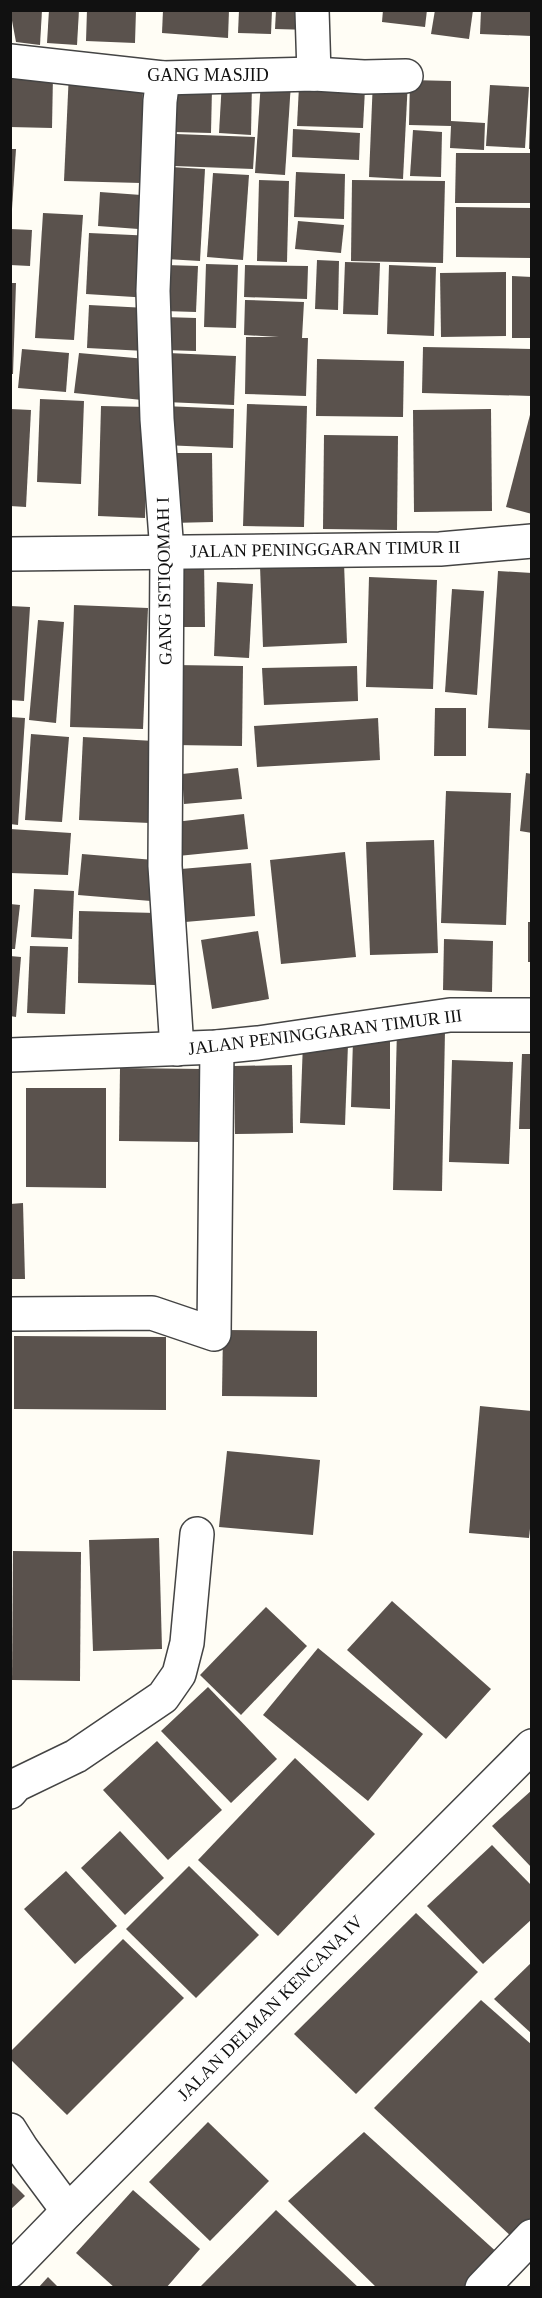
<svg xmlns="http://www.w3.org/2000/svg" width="542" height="2298" viewBox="0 0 542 2298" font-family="Georgia,serif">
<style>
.building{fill:#5a524d}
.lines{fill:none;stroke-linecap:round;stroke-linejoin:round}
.minor-casing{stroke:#444;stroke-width:36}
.minor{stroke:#fff;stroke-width:33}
.labels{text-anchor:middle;stroke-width:6;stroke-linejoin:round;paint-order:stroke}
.street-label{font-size:18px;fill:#111;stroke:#fff}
</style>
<rect width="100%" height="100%" fill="#fffdf5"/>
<g class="building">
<polygon points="10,10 42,10 40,45 16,42"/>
<polygon points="49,10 79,10 77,45 47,43"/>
<polygon points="87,10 136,10 135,43 86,41"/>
<polygon points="163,10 229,10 228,38 162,33"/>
<polygon points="239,10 272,10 271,34 238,33"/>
<polygon points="276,10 310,10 311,30 275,29"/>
<polygon points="383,10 427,10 425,27 382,22"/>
<polygon points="435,10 473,10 469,39 431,34"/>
<polygon points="481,10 532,10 532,36 480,34"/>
<polygon points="69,72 143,85 141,183 64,181"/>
<polygon points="10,73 53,75 52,128 10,127"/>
<polygon points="373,79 408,80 403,179 369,177"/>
<polygon points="410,80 451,81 451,121 485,123 484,150 450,148 451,126 409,125"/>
<polygon points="222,81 252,82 251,135 219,133"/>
<polygon points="261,81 291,83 285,175 255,173"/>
<polygon points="490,85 529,87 525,148 486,146"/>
<polygon points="299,86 365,89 363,128 297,126"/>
<polygon points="175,88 212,88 211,133 174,132"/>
<polygon points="530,113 532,113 532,149 529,149"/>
<polygon points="293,129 360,133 359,160 292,157"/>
<polygon points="413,130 442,132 441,177 410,176"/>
<polygon points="176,134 255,137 253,169 174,166"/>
<polygon points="10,149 16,149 12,209 10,209"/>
<polygon points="456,153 532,153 532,203 455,203"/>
<polygon points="171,167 205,169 200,261 166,259"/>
<polygon points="296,172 345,174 344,219 294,217"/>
<polygon points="213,173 249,175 243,260 207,257"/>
<polygon points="259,180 289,181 287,262 257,261"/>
<polygon points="352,180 445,181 443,263 351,261"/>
<polygon points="100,192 155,196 152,230 98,226"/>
<polygon points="456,207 532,208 532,258 456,257"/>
<polygon points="43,213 83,215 74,340 35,338"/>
<polygon points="298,221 344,225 341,253 295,249"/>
<polygon points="10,229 32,230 30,266 10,265"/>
<polygon points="89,233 154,236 150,298 86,294"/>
<polygon points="317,260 339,261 338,310 315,309"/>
<polygon points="345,262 380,263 378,315 343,314"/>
<polygon points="206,264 238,265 236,328 204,327"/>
<polygon points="166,265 198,266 196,312 164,311"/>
<polygon points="245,265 308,266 307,299 244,297"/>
<polygon points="389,265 436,267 434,336 387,334"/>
<polygon points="506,272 506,336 441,337 440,273"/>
<polygon points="512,276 532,277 532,338 512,338"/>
<polygon points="10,283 16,283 13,374 10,374"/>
<polygon points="245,300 304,302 302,338 308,338 306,396 245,394 246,337 279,337 244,335"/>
<polygon points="89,305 147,308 145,351 87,348"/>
<polygon points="164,317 196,318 196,351 164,350"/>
<polygon points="423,347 532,349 532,396 422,393"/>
<polygon points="22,349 69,353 66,392 18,388"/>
<polygon points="79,353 146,359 142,400 74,393"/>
<polygon points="168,353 236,356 234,405 166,402"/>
<polygon points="317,359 404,361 403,417 316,416"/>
<polygon points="40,399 84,401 81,484 37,482"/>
<polygon points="247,404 307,406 304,527 243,526"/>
<polygon points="101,406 148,407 145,518 98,516"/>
<polygon points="164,406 234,409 233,448 163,445"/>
<polygon points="10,409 31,410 26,507 10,506"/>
<polygon points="491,409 492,511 414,512 413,410"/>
<polygon points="531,411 532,411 532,514 506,507"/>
<polygon points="324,435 398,436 397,530 323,529"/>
<polygon points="171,453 212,453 213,522 171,523"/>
<polygon points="177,561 204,561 205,627 178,627"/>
<polygon points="344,563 347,643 263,647 260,566"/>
<polygon points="498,571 532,573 532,730 488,728"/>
<polygon points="369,577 437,580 433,689 366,687"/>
<polygon points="217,582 253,584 249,658 214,656"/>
<polygon points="452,589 484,591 477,695 445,692"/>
<polygon points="74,605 148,608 143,729 70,727"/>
<polygon points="10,606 30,607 24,701 10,700"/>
<polygon points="38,620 64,622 56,723 29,720"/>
<polygon points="175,665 243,666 242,746 174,745"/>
<polygon points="357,666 358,701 264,705 262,668"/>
<polygon points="435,708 466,708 466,756 434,756"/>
<polygon points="10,717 25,718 18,825 10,824"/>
<polygon points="378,718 380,760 257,767 254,726"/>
<polygon points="31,734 69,737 62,822 25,820"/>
<polygon points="83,737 154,741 150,823 79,820"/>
<polygon points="238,768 242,799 184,804 182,774"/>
<polygon points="526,773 532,774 532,833 520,831"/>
<polygon points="446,791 511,793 506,925 441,923"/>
<polygon points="244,814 248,849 178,856 175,822"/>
<polygon points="10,829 71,833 68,875 10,873"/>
<polygon points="434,840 438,953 370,955 366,842"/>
<polygon points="345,852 356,957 281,964 270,860"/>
<polygon points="82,854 154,860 151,901 78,895"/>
<polygon points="251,863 255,916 185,922 181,869"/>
<polygon points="34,889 74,891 72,939 31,937"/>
<polygon points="10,904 20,905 15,949 10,949"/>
<polygon points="79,911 156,913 155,985 78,983"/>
<rect x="528" y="922" width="4" height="40"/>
<polygon points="258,931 269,999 212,1009 201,940"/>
<polygon points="444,939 493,941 492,992 443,990"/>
<polygon points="30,946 68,947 65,1014 27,1013"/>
<polygon points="10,956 21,957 16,1017 10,1016"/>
<polygon points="397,1029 445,1030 442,1191 393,1190"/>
<polygon points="390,1038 390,1109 351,1107 353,1040"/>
<polygon points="303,1042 348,1044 345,1125 300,1123"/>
<polygon points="522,1054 532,1054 532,1129 519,1129"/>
<polygon points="452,1060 513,1062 509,1164 449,1162"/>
<polygon points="292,1065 293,1133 235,1134 234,1066"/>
<polygon points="120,1068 204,1069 202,1142 119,1141"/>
<polygon points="26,1088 106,1088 106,1188 26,1187"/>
<polygon points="23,1203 25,1279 10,1279 10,1204"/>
<polygon points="223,1330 317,1331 317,1397 222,1396"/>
<polygon points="14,1336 166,1337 166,1410 14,1409"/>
<polygon points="480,1406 532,1411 532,1510 529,1538 469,1533"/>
<polygon points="227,1451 320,1460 313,1535 219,1527"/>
<polygon points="159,1538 162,1649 93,1651 89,1540"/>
<polygon points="13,1551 81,1552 80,1681 12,1680"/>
<polygon points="392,1601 491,1689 446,1739 347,1650"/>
<polygon points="266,1607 307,1646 241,1715 200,1675"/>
<polygon points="318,1648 423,1734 368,1801 263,1715"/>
<polygon points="208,1687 277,1759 231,1803 161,1731"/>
<polygon points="157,1741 222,1810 168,1860 103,1790"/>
<polygon points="295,1758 375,1834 278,1936 198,1860"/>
<polygon points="532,1790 532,1868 492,1826"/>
<polygon points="120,1831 164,1878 125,1915 81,1868"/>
<polygon points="492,1845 532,1886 532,1919 483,1964 427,1906"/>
<polygon points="189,1866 259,1935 196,1998 126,1929"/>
<polygon points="66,1871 117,1926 75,1964 24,1909"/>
<polygon points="416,1913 478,1972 356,2094 294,2034"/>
<polygon points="123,1939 184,1998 67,2115 10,2059 10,2052"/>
<polygon points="532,1962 532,2034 494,1999"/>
<polygon points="481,2000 532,2045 532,2220 514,2239 374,2108"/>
<polygon points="208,2122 269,2181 210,2241 149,2182"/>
<polygon points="364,2132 500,2255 469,2288 377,2288 288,2201"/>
<polygon points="10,2181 25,2196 10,2210"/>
<polygon points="133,2190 200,2249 166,2288 115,2288 76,2253"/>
<polygon points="276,2210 359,2288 199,2288"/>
<polygon points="48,2277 59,2288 38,2288"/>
</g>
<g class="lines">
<defs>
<g id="minor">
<polyline points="312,10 314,74"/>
<polyline points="10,61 163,78 314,74 364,77 406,76"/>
<polyline points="163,78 160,101 153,291 157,419 167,552 165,866 177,1049"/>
<polyline points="10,554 440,549 532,541"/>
<polyline points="10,1055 217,1047 258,1043 450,1015 532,1015"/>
<polyline points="10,1314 152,1313 214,1334 217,1047"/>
<polyline points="10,1792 16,1785 76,1756 163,1697 179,1674 187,1643 197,1534"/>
<polyline points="10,2130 22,2149 68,2211"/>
<polyline points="10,2271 68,2211 532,1746"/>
<polyline points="482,2288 532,2236"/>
</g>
</defs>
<use href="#minor" class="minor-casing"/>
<use href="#minor" class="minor"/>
</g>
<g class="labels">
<g class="street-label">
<text x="208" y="81">GANG MASJID</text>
<text transform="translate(325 549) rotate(-1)" y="6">JALAN PENINGGARAN TIMUR II</text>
<text transform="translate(164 581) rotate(-91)" y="6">GANG ISTIQOMAH I</text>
<text transform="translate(325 1032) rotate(-7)" y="6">JALAN PENINGGARAN TIMUR III</text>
<text transform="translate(270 2008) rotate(-45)" y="6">JALAN DELMAN KENCANA IV</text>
</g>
</g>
<rect width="542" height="2298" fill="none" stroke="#111111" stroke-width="24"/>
</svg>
